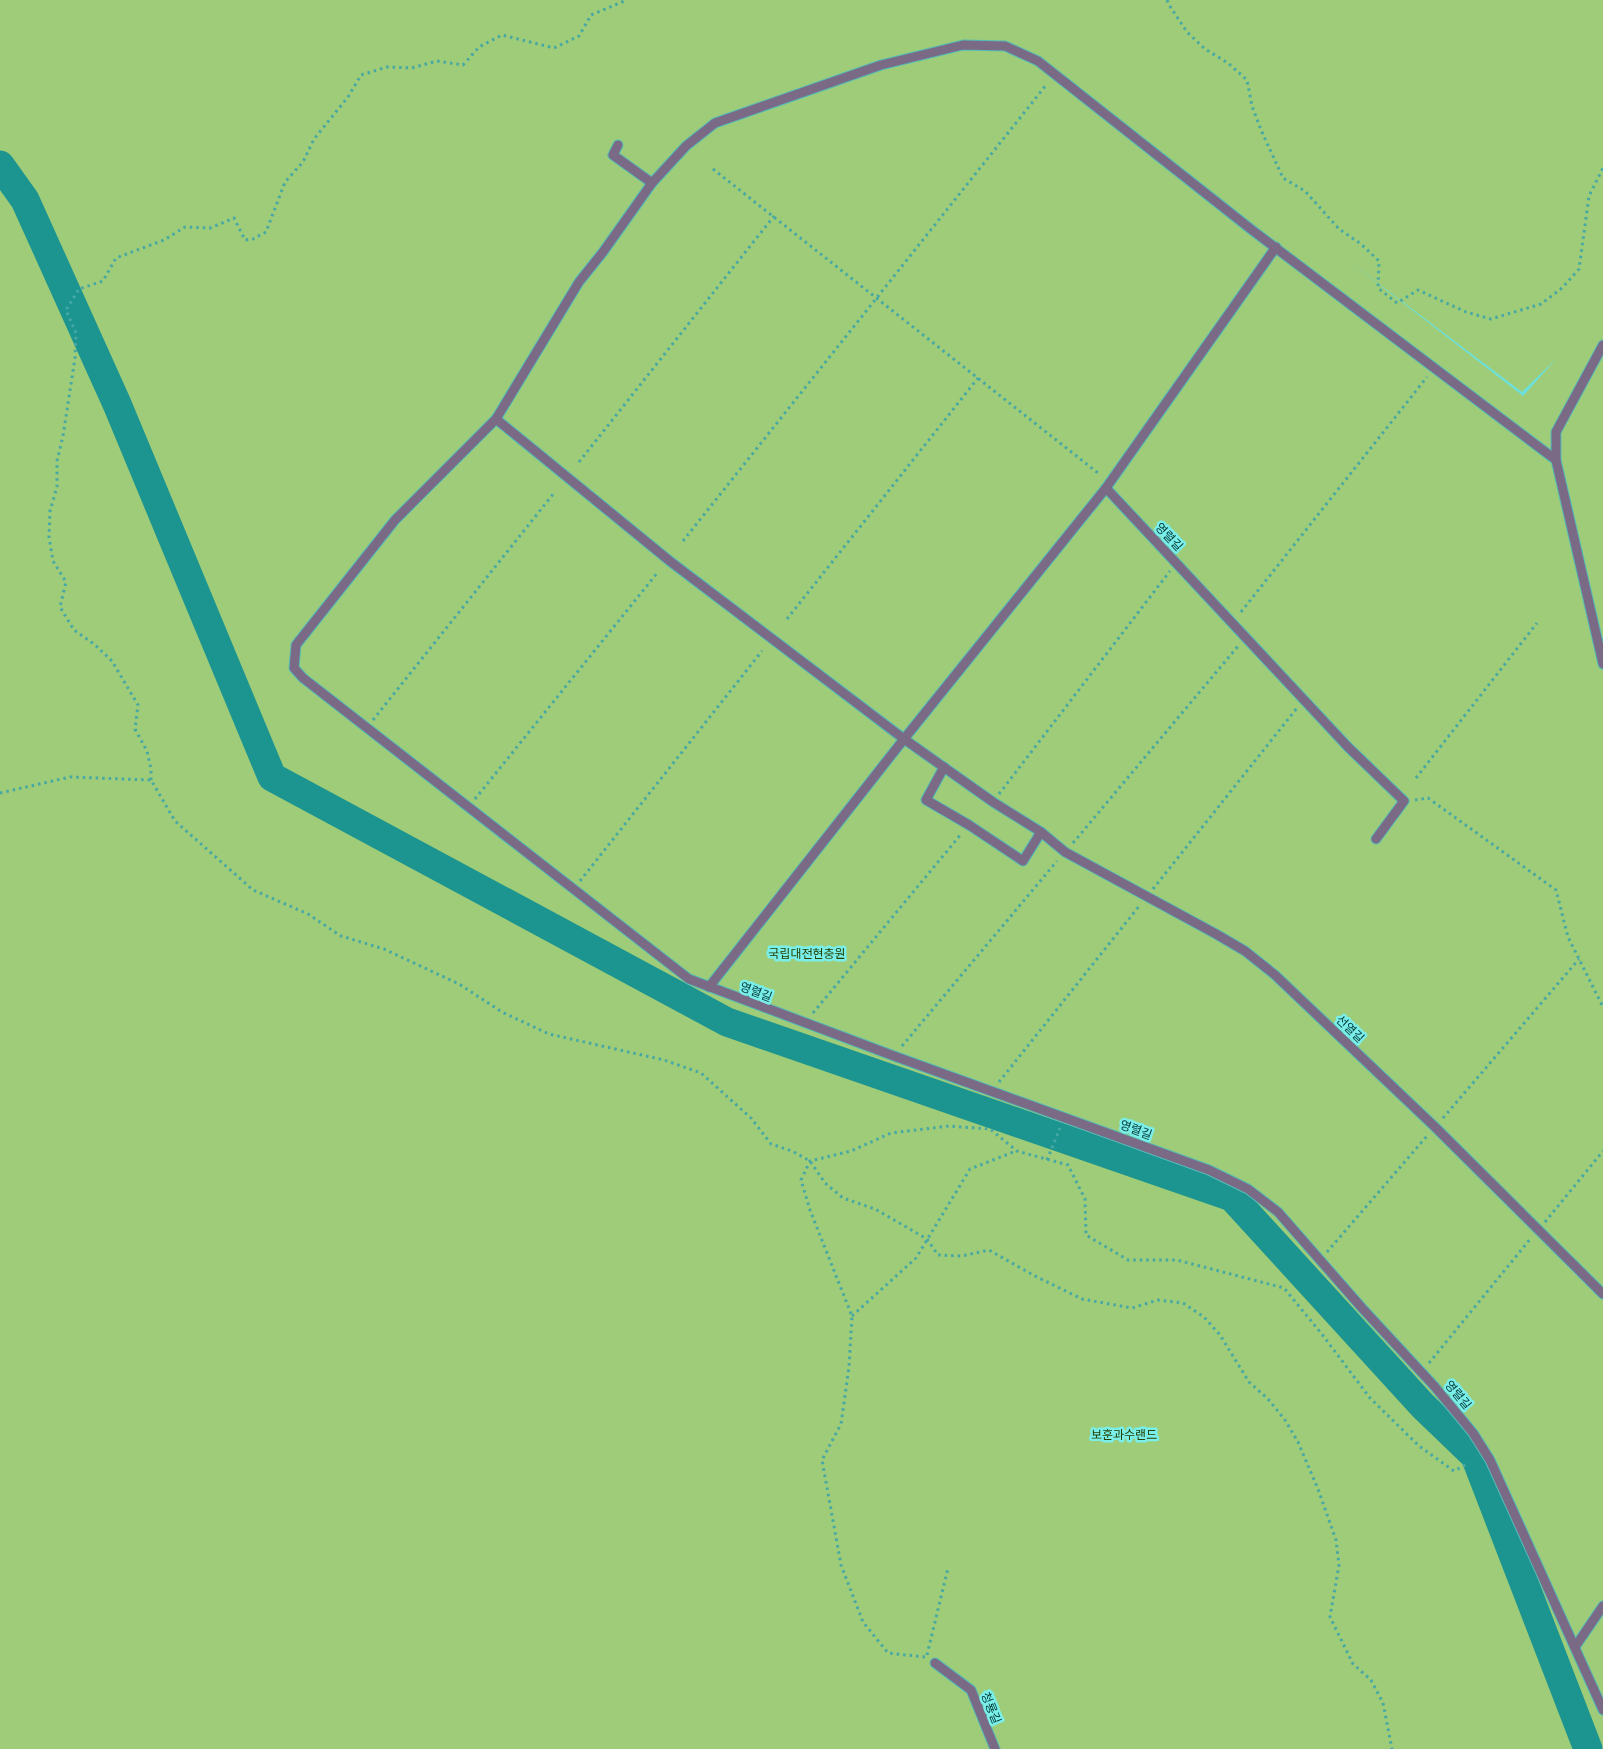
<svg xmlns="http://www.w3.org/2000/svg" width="1603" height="1749" viewBox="0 0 1603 1749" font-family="'Public Sans','Noto Sans KR',sans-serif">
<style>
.green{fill:#9ecc78;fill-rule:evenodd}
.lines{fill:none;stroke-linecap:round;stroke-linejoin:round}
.river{stroke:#1c9591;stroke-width:29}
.lane-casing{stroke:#54bcb8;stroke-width:11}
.path{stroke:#47a8a4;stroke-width:3;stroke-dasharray:2.5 4;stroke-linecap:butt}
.lane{stroke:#7b6a86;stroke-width:9}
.labels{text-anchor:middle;stroke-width:5;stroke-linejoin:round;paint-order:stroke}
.street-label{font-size:12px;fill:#003837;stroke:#7aeee9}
.park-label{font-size:12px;fill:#243f00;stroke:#7aeee9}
</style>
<rect width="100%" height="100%" fill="#6ce1dc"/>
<path class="green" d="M0,0H1603V1749H0ZM1350,262L1522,392L1557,358L1523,396Z"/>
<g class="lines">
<polyline class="river" points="0,165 25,200 117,404 272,777 727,1022 1232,1197 1423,1406 1475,1456 1588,1749"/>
<defs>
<g id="lane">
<polyline points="618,145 613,155 652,183"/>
<polyline points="1603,345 1556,432 1556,460 1603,664"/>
<polyline points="496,419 671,562 904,739 993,802 1041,832 1065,852 1216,934 1245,951 1275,975 1435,1127 1603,1294"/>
<polyline points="1556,460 1252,230 1038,61 1005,46 963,45 881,65 715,123 686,146 652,183 603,252 579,282 496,419 395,520 296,645 294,668 303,678 689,979 894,1056 1209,1170 1248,1189 1278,1212 1362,1308 1435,1387 1473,1433 1490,1460 1603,1710"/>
<polyline points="1106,488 1276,247"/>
<polyline points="944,767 926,800 969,825 1023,861 1041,832"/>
<polyline points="709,987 904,739 1106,488 1348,747 1404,801 1376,839"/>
<polyline points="1575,1647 1603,1606"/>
<polyline points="935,1663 971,1690 995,1749"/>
</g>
</defs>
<use href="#lane" class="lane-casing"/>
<g class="path">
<polyline points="1167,0 1171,8 1187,32 1205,49 1228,63 1247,80 1252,106 1261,130 1283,178 1305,191 1339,229 1361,244 1379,261 1378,288 1397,303 1418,290 1466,312 1491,319 1541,304 1562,288 1579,269 1589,196 1603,168"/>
<polyline points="713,169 1098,473"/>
<polyline points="579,462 774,216"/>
<polyline points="683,541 1047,84"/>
<polyline points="1241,612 1427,377"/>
<polyline points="787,619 978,378"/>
<polyline points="373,720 554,493"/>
<polyline points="1416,778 1537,623"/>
<polyline points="151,780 151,769 147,751 135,729 138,705 112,661 94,644 74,630 60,607 66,582 53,561 49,537 50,511 57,487 57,461 63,436 75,358 76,333 66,310 79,289 103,281 116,258 164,240 185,227 210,228 234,218 245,240 253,239 266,232 285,182 303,162 314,139 348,97 361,75 387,67 412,68 437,61 463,65 479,47 502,35 554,48 579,36 591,15 627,0"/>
<polyline points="0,793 70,777 151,780 175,821 253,890 308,914 341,936 384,949 459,984 502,1012 549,1034 664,1060 701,1073 751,1118 771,1144 792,1151 810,1161 825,1183 843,1198 875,1209 927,1239 938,1255 962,1256 989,1250 1033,1275 1082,1299 1132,1308 1158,1300 1183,1303 1204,1317 1220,1335 1249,1382 1268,1399 1285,1420 1298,1442 1318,1489 1336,1540 1339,1565 1330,1617 1353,1664 1371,1680 1383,1703 1392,1749"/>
<polyline points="999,794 1170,571"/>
<polyline points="475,799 658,572"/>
<polyline points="1415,800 1428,798 1556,890 1568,937 1603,1007"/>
<polyline points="1073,843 1239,645"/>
<polyline points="580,881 762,651"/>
<polyline points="1153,889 1297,708"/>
<polyline points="813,1013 962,833"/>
<polyline points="902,1046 1057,861"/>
<polyline points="999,1082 1140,905"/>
<polyline points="1443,1118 1579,959"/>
<polyline points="1047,1160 1060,1128"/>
<polyline points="1545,1222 1603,1151"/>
<polyline points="1327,1252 1427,1136"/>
<polyline points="852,1316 916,1258 970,1169 1016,1151"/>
<polyline points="1429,1363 1531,1238"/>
<polyline points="927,1655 948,1568"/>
<polyline points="925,1657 888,1653 863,1622 841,1565 822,1460 841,1424 849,1367 852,1316 810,1210 801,1180 810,1161 851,1151 891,1133 949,1126 990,1129 1017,1151 1068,1165 1085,1199 1086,1235 1128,1260 1177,1260 1284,1288 1321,1333 1370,1398 1419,1446 1454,1471 1469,1463"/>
</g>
<use href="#lane" class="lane"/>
</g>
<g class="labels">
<g class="street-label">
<text transform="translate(1169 537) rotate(46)" y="4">영렬길</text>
<text transform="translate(756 992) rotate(21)" y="4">영렬길</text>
<text transform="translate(1350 1029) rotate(43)" y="4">선열길</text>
<text transform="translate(1136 1130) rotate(20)" y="4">영렬길</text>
<text transform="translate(1458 1395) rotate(50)" y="4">영렬길</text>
<text transform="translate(991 1708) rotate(68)" y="4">청룡길</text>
</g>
<g class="park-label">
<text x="807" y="958">국립대전현충원</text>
<text x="1124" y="1439">보훈과수랜드</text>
</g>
</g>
</svg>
